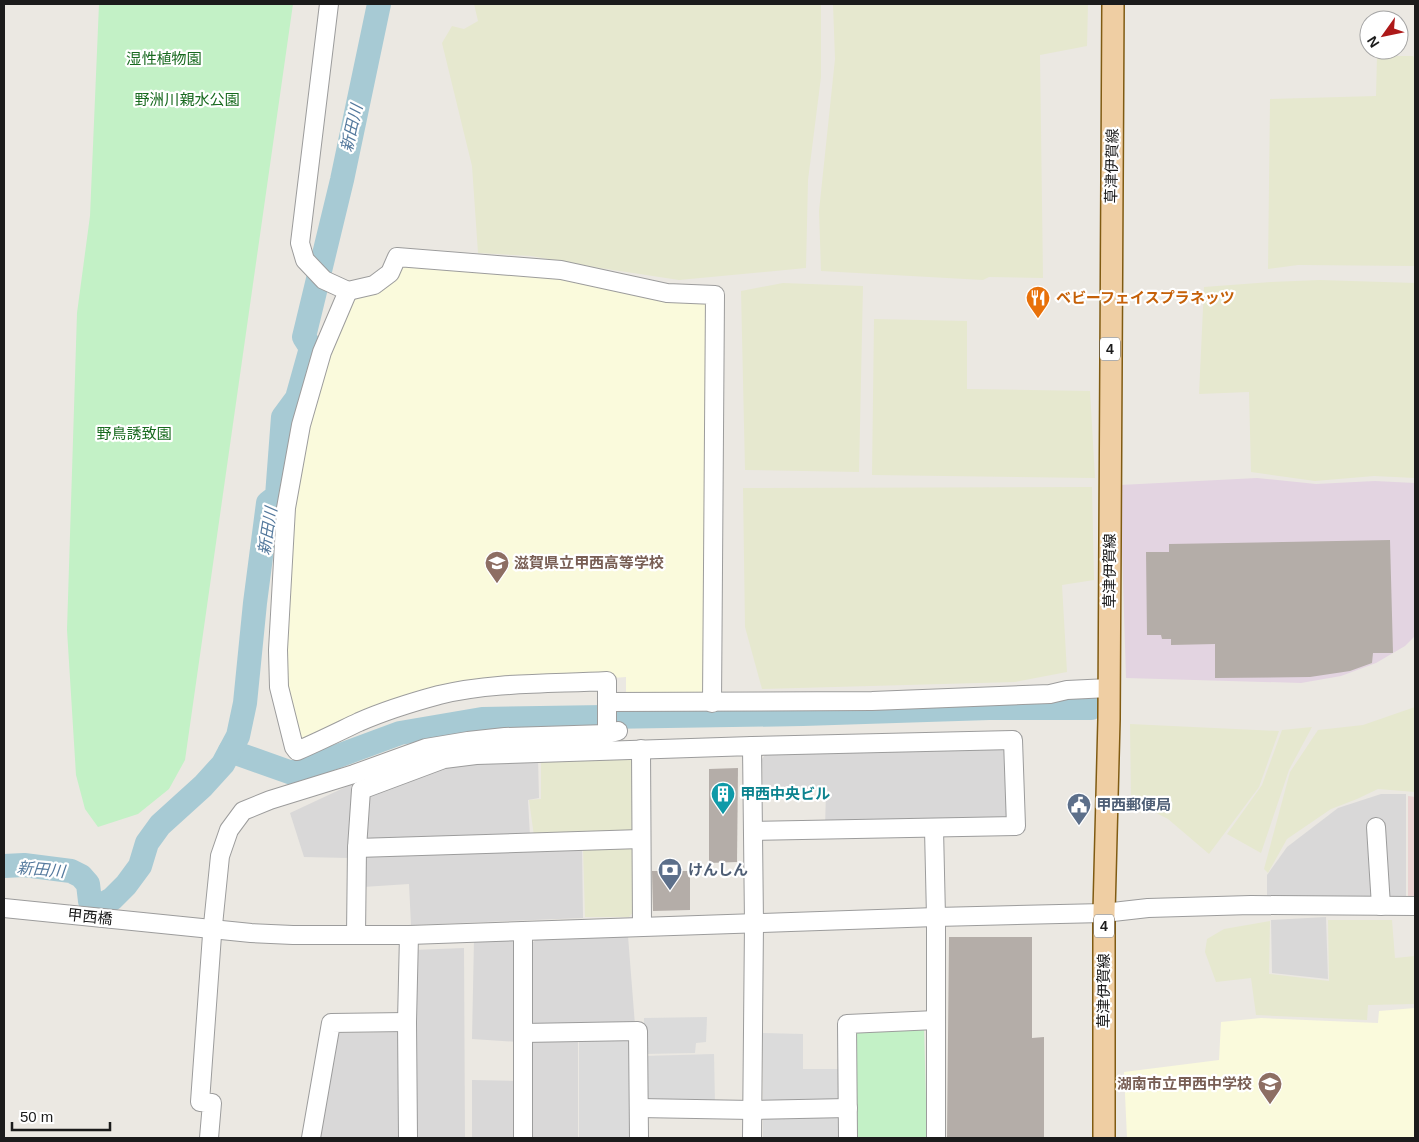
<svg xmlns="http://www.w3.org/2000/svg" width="1419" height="1142" viewBox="0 0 1419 1142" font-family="Helvetica,'Noto Sans JP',sans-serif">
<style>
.residential{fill:#d9d8d8}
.commercial{fill:#ead3d2}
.industrial{fill:#e3d4e1}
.education{fill:#fafadc}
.farmland{fill:#e6e8cf}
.park{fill:#c3f1c6}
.parking{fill:#dbdbdb}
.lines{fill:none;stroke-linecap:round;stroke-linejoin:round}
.river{stroke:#a7cad4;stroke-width:24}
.building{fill:#b4ada8}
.minor-casing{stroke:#9c9c9c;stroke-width:20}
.major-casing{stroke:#805b12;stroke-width:24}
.minor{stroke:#fff;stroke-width:18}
.major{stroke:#efcea3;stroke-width:21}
.labels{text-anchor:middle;stroke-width:4.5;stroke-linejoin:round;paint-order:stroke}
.shield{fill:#fff;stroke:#5f5f5f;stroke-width:1}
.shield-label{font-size:14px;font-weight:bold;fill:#1b1b1b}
.park-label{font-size:15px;fill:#186a1f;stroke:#fff}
.street-label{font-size:15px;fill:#1b1b1b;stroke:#fff}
.food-label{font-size:15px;font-weight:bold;fill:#c56008;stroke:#fff;text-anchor:start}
.education-label{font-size:15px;font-weight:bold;fill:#785e54;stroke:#fff;text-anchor:start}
.culture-label{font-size:15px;font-weight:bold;fill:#0d838f;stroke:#fff;text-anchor:start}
.service-label{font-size:15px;font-weight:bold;fill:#4e5e75;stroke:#fff;text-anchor:start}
.water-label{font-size:16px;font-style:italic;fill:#54799d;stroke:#fff}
</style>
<rect width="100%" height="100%" fill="#ebe8e2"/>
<g class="residential">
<polygon points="1005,747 1011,820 825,828 826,791 763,790 762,759 767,752"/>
<polygon points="487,758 538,758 539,798 528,800 530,836 364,841 367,794 422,771"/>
<polygon points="352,784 348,858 304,857 290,813"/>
<polygon points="1381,794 1406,794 1406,901 1267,899 1267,875 1287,847 1338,808"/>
<polygon points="582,847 583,918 411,925 409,884 363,887 363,853"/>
<polygon points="1326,917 1328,979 1272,973 1271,920"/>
<polygon points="628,936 635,1025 534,1031 529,1024 530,945 538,938"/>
<polygon points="474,939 513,941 517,946 519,1042 472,1039"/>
<polygon points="464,948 465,1138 413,1138 413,950"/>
<polygon points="401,1032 401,1138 314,1138 332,1033"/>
<polygon points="578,1036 578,1138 528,1138 527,1043 535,1040"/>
<polygon points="472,1080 519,1081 519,1138 472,1138"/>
</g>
<polygon class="commercial" points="1408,796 1415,797 1415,897 1408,897"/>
<polygon class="industrial" points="1257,478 1316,484 1375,481 1415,483 1415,636 1405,646 1376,663 1341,676 1301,683 1126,678 1120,485"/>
<g class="education">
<polygon points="403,260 560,276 709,297 705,689 699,698 626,698 626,677 466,690 296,750 280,684 296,491 310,414 325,366 353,298"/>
<polygon points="1415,1008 1415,1138 1127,1138 1124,1072 1219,1060 1221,1022 1261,1018 1378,1023 1379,1011"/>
</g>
<g class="farmland">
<polygon points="474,4 821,4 821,77 808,180 806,268 679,280 600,268 531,256 478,253 472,166 442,43 452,26 464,29 478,21"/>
<polygon points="833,4 1088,4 1087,46 1040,55 1043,278 989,277 983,280 821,271 819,211 835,59"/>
<polygon points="1377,56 1413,56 1415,59 1415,266 1298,265 1268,269 1270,99 1376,96"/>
<polygon points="1320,280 1415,283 1415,478 1374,476 1315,481 1251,472 1249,392 1199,394 1204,287 1271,282"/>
<polygon points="783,283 863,286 859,472 745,470 741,291"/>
<polygon points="874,319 967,321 967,389 1090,391 1095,478 872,475"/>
<polygon points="1092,487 1094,580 1062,585 1067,672 1015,682 762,689 745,627 743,488"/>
<polygon points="1415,707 1415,792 1378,789 1357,799 1331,809 1287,839 1268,873 1264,869 1290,772 1318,730 1363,725"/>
<polygon points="1130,724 1279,731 1259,787 1209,854 1168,819 1131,800"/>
<polygon points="1312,727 1289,770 1261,853 1227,834 1262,785 1282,730"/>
<polygon points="633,756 634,830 630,834 534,836 529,800 541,799 541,758"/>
<polygon points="628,845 635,853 634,911 629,917 585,917 583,848"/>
<polygon points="1328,920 1392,920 1395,958 1415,956 1415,1004 1368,1005 1367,1020 1256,1015 1251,978 1216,982 1205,952 1207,939 1224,929 1270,921 1269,974 1329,981"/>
</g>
<g class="park">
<polygon points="99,4 293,4 185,760 169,789 138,814 98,827 85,809 76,775 67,630 77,313 90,216"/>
<polygon points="924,1027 927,1138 853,1138 851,1034 857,1028"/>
</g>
<g class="parking">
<polygon points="707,1017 706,1042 696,1043 695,1053 643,1054 644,1018"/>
<polygon points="763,1033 803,1034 803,1069 841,1069 841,1097 837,1104 766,1103 763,1100"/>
<polygon points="628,1036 633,1042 632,1138 579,1138 579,1037"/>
<polygon points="714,1054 715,1104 643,1099 643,1056"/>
<polygon points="770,1114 836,1114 841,1118 841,1138 763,1138 763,1120"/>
</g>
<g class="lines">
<g class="river">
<polyline points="230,751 292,773 400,733 482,719 803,714 989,708 1091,708"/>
<polyline points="4,866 24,865 71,871 81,876 88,884 90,901 96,904 103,904 112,899 126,885 140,866 147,843 160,825 203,786 223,764 238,736 245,703 255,603 268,503 277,496 283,417 297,398 311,348 304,337 342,180 379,4"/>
</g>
</g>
<g class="building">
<polygon points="1390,540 1393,653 1373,653 1372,663 1350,671 1310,677 1215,678 1215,644 1171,645 1171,639 1162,639 1161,635 1147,635 1146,552 1169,552 1169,544"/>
<polygon points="738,768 737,862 709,863 709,769"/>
<polygon points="652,871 690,871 690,910 653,911"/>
<polygon points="949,937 1032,937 1032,1038 1044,1037 1044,1138 947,1138"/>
</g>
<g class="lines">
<defs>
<g id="minor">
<polyline points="329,4 300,243 305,260 324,280 348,291 374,285 390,273 397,257 561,270 667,293 715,295 712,703"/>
<path d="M348,291L322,352L301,425L286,508L278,650L279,687L294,747L297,751C318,742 338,732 359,722C384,711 413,702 439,695C493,682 551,684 607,681V734"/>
<polyline points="607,702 872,701 1050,694 1067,690 1109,688"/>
<polyline points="752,746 1013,740 1016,826 753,831"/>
<polyline points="641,749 642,926"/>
<polyline points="1376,827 1381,906"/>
<polyline points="934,829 936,917 936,1138"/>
<polyline points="357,848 641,839"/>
<polyline points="4,908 251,933 293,935 409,935 936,917 1104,913 1148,908 1251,905 1415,906"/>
<polyline points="356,935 357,848 361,790 444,759 476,755 752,746 754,923 752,1138"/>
<polyline points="523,1033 638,1031 639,1138"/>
<polyline points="639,1108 752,1110 848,1108"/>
<polyline points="209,1138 212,1103 200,1102 212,935 220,856 229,830 243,811 270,800 354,774 426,748 468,741 505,737 607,734 618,731"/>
<polyline points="311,1138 331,1023 407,1022"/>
<polyline points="408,1138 407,1022 409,935"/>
<polyline points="523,1138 523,931"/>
<polyline points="848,1138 847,1024 936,1020"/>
</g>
<polyline id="major" points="1104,1138 1104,913 1109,719 1113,4"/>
</defs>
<use href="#minor" class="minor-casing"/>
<use href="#major" class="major-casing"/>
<use href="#minor" class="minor"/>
<use href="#major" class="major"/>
</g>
<defs>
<symbol id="restaurant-pin" viewBox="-11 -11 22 30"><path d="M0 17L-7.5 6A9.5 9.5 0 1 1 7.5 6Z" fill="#e8710a" stroke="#fff"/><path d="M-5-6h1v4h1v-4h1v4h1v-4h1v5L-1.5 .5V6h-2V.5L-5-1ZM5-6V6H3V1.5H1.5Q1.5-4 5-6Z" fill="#fff"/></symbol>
<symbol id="school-pin" viewBox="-11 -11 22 30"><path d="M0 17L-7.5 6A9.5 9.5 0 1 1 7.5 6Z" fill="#8d6e63" stroke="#fff"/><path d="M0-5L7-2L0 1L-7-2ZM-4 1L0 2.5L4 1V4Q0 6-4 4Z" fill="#fff"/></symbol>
<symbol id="building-pin" viewBox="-11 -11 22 30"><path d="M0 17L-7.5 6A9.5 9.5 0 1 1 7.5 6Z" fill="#0f9aa8" stroke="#fff"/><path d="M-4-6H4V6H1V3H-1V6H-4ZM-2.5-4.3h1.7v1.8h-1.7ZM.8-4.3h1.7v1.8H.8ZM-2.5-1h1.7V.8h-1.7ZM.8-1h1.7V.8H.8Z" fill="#fff"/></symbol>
<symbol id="civic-pin" viewBox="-11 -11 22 30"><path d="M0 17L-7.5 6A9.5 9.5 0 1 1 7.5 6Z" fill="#5c6f8a" stroke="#fff"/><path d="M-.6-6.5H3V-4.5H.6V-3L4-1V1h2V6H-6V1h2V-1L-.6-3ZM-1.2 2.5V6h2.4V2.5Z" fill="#fff"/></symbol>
<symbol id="bank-pin" viewBox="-11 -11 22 30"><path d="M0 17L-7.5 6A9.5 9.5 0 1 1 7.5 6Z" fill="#5c6f8a" stroke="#fff"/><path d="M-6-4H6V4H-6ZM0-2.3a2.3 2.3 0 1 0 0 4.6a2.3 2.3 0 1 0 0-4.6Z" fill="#fff"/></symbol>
</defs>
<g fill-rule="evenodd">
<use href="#restaurant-pin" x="1024" y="284" width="28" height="38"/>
<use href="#school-pin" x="483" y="549" width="28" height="38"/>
<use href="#building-pin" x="709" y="780" width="28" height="38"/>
<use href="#civic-pin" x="1065" y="791" width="28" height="38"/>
<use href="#bank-pin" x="656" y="856" width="28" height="38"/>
<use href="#school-pin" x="1256" y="1070" width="28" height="38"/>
</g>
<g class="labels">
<g class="shield">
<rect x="1100" y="337.5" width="20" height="23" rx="4"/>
<rect x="1094" y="914.5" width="20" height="23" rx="4"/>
</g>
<g class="shield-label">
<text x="1110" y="354">4</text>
<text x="1104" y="931">4</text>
</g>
<g class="park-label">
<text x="164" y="64">湿性植物園</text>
<text x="187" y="105">野洲川親水公園</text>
<text x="134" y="439">野鳥誘致園</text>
</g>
<g class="street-label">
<text transform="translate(1112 166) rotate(-89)" y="5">草津伊賀線</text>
<text transform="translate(1110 571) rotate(-90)" y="5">草津伊賀線</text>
<text transform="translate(90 917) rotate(6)" y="5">甲西橋</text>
<text transform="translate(1104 991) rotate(-90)" y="5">草津伊賀線</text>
</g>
<g class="food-label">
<text x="1056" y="303">ベビーフェイスプラネッツ</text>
</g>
<g class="education-label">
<text x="514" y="568">滋賀県立甲西高等学校</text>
<text x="1252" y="1089" text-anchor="end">湖南市立甲西中学校</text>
</g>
<g class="culture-label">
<text x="740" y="799">甲西中央ビル</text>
</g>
<g class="service-label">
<text x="1096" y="810">甲西郵便局</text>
<text x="688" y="875">けんしん</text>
</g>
<g class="water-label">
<text transform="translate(351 128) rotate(-77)" y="6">新田川</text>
<text transform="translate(267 531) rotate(-81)" y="6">新田川</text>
<text transform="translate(41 869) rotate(5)" y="6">新田川</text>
</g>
</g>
<rect width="1419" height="1142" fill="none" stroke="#1b1b1b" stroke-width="10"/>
<g transform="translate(1384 35) rotate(237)"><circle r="24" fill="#ffffff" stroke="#a4a4a4"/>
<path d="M0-4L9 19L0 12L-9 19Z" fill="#ad1919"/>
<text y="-8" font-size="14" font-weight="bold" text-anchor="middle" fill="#1b1b1b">N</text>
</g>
<path d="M12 1122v8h98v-8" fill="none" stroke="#1b1b1b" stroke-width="2.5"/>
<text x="20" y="1122" font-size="15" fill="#1b1b1b" stroke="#ffffff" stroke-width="4" paint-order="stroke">50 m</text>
</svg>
